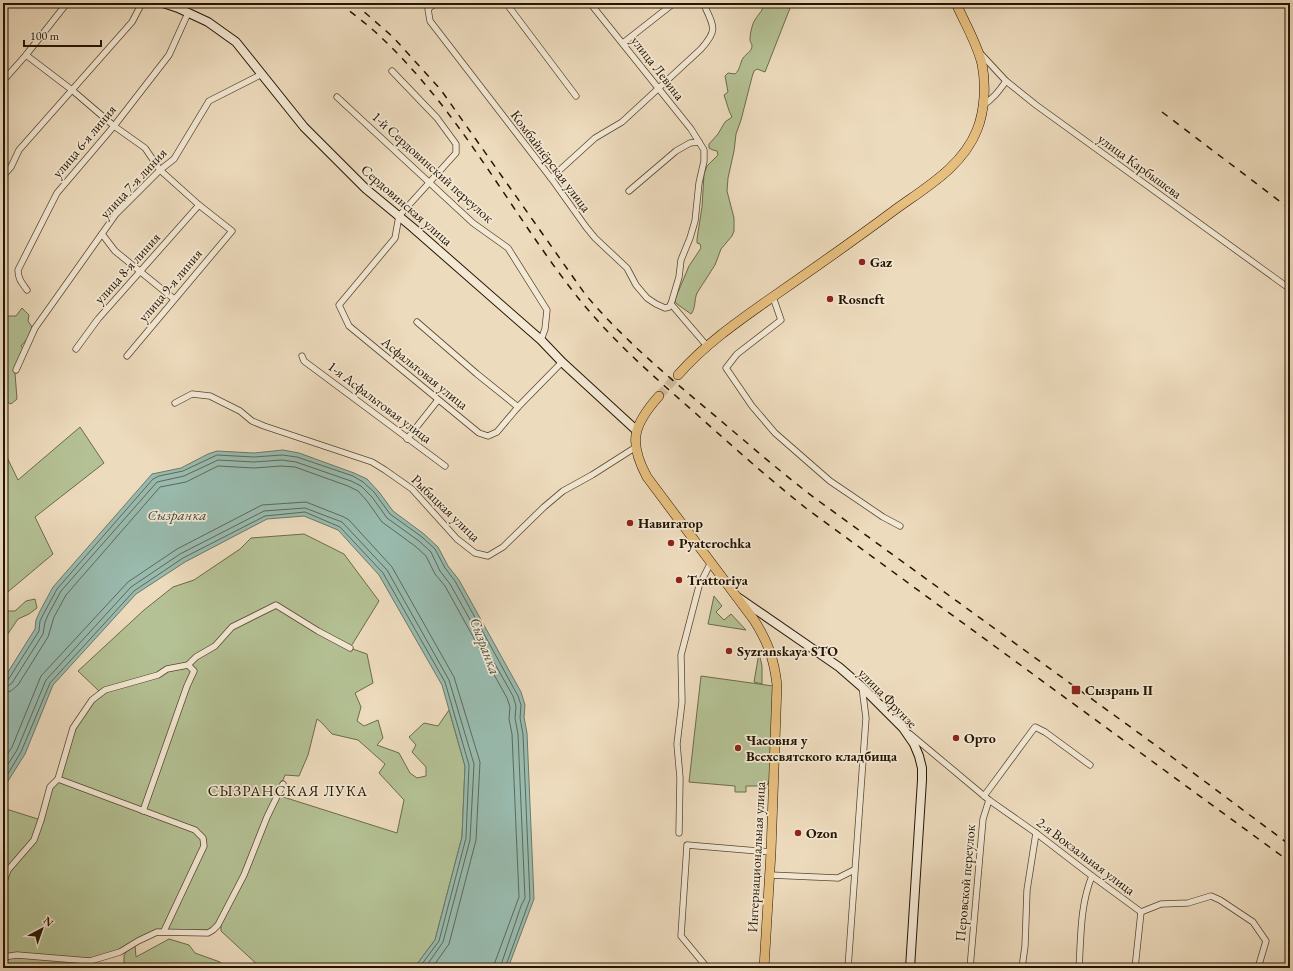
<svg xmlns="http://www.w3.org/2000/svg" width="1293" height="971" viewBox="0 0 1293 971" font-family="'EB Garamond',serif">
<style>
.green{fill:#b4c194;stroke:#6c6a4a;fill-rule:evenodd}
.water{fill:#99bbaf;stroke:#6b7869}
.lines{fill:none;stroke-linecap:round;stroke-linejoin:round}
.shore{stroke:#5f6858;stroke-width:1}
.primary-tunnel{stroke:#cfbda1;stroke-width:9;stroke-dasharray:9 4.5;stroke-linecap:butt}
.street-casing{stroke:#57462f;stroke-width:7}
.secondary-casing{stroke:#251400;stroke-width:10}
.primary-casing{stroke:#251400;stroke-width:10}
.street{stroke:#f3e8d4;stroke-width:5.5}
.secondary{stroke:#f3e8d4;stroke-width:8}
.primary{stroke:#e6be7e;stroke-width:9}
.rail{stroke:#251400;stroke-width:1.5;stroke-dasharray:7 7;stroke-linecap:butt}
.poi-dot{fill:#8f2418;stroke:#f3e8d4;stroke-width:1.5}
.labels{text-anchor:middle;stroke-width:3.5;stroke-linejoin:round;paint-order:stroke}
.street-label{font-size:14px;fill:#251400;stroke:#f3e8d4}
.poi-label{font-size:14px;font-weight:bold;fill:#251400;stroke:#f3e8d4;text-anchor:start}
.water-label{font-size:15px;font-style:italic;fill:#4e4e3d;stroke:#f3e8d4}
.neighbourhood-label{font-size:15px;letter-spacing:1px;fill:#251400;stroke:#f3e8d4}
</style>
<rect width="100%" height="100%" fill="#eddbbd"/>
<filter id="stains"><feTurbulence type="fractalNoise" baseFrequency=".005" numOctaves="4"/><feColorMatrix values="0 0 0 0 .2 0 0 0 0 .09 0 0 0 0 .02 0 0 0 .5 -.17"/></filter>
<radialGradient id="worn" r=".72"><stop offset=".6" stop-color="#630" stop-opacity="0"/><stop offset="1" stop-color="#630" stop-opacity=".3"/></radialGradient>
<g class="green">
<path d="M764,3H792L765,72L757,69L754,71L752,77L741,120L736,134L734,151L728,178L727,191L734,218V231L732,236L721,249L715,265L697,293C694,300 696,308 691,314L677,304L675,302L676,297L689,266L701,248L700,244L697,243V239L702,207L704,174L707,166L718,155L717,151L713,150L709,148V144L718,134L725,122L732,117C728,110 727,103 724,95L728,92L725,76L728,73L735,74C740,70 740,63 743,58C746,54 752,51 752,46C752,44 750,42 750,40C750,35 751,29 753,24C755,17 764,11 764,3Z"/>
<polygon points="22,308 29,315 28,321 32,327 29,337 21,346 24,350 15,373 17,399 11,404 3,400 3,320 7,316 16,316"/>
<polygon points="80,427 104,463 35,517 53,554 3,596 3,449 18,480"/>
<path d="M304,534L344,554L379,601L350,648L367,654L373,683L355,693L361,707L357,721L364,726L378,720L383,738L377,745L399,753L410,773L417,778L426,776V767L412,752L416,745L409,737L424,723L438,726L449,710L465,766L462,837L435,940L414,968H261L221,931V919L213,930L160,931L135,945L136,957L169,939L189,945L195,953L220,962L225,968H124V956L128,948L90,961L87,968H3V808L41,820L50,787L58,779L73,728L101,693L78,671L144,610L173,587L194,580L240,549L251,538ZM317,719L321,722L332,734L358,740L385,764L379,773L404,800L397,833L277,795L285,775L299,776L308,755Z"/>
<polygon points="714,596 722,606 716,612 724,620 731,614 746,630 708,624"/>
<polygon points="35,599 37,608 29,614 18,619 3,641 3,611 15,611 26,601"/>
<polygon points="759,653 762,666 762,684 754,682"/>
<polygon points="701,676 773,686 771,778 768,784 765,786 746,786 746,792 735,792 735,786 689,782"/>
</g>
<polygon class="water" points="283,450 299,453 354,473 367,479 379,492 393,511 424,534 438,547 448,566 459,580 521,692 525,705 524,717 527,733 534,899 508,968 414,968 435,940 462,837 465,766 442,685 379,575 338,530 304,516 267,519 185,562 136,594 53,685 25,754 3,789 3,680 35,629 36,620 40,611 53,587 152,474 181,468 208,454 217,451 254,453"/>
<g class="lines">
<g class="shore">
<polyline points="3,682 8,680 39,631 40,621 44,613 57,589 153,479 159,476 183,471 217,455 254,457 282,455 297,457 353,476 363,482 374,492 390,514 422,537 435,549 445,568 455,581 518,696 521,705 520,718 523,734 530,899 505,968"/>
<polyline points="3,687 8,686 12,683 43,634 45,622 48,615 61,591 157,482 184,476 218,460 254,462 282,460 296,462 351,481 361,486 372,497 387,518 419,541 431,552 440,571 450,584 513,696 516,706 515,718 518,734 525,898 521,906 500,968"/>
<polyline points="3,693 11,691 18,685 48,637 54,617 66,595 160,487 186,482 218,466 254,468 281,466 295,467 348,486 358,491 367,501 382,522 415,546 426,556 435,574 445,586 507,698 510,707 509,719 512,734 519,897 495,962 494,968"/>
<polyline points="3,761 12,747 41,676 128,582 177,549 262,505 306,502 344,517 349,520 392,567 454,677 480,762 476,840 449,944 432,968"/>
<polyline points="3,772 17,750 46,680 131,587 180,554 264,511 305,508 342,522 387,570 449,680 474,764 470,840 443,942 425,968"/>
<polyline points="3,782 21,752 50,683 134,591 183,558 265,516 305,512 340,527 383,573 445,682 469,765 466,838 439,941 419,968"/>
</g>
<polyline class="primary-tunnel" points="659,396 678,375"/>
<defs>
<g id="street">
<polyline points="436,3 428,9 430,21 551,178 586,227 595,238 627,268 636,285 647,298 656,304 665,308 669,307 671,304"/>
<polyline points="506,3 576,96"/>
<polyline points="590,3 691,129 704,150 704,161 699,183 695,221 690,238 681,260 679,277 671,304"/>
<polyline points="623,43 674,3"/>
<polyline points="981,54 1006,81"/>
<polyline points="26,55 72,90 114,126 145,148 160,170 199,205 232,231 127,356"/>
<polyline points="392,71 437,118 456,144 456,153 399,216 395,238 339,305 349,326 479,433 488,436 497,432 518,407 562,362"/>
<polyline points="3,81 26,55 67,3"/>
<polyline points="337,97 473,223 508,248 547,310 545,329 541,340"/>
<path d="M982,106C993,99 999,91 1006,81L1036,105L1290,289"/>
<polyline points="3,176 11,167 19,150 132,22 142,3"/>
<path d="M551,178L595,138L622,122L701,49C717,31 715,28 705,7"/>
<polyline points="629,191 676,151 690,143 699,142"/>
<polyline points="102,234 115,251 174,299"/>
<path d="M27,290C22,283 18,279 18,270L57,193L114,126L169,55L188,13"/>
<polyline points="773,297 781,320 737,354 726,368 752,406 775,433 830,481 883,517 900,526"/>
<polyline points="671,304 707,346"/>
<polyline points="417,322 477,374 518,407"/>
<polyline points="76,349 98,319 199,205"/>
<polyline points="302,356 304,361 445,466"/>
<polyline points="16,370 35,328 116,214 160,170 174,159 209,101 262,74"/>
<polyline points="175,403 192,394 210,396 240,411 252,421 264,426 372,462 385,470 412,489 457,539 475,553 488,556 503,547 544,507 563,491 592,475 636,447"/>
<polyline points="407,439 438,400"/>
<polyline points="910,734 989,800 1036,833 1092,876 1141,912 1161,904 1188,903 1211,896 1220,900 1253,922 1266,941 1258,968"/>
<polyline points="58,779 195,830 203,838 204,846 164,931"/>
<polyline points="984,796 1035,727 1045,732 1090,765"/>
<polyline points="143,811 187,686 194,671 188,665"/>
<polyline points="679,833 680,778 677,744 682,702 681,655 699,586 711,562"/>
<polyline points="770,875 838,878 854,870"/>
<polyline points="3,884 8,870 34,840 41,820 50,787 58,779 73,728 92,700 105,690 158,675 167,669 188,665 196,657 215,646 232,627 276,605 318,631 350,648"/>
<polyline points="3,957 17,955 90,961"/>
<polyline points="87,968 90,961 120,952 138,941 157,932 208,933 213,930 218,925 244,875 267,817 283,784"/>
<polyline points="702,968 705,965 681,936 687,845 771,852"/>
<polyline points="848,968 866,718 862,687"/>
<polyline points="970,968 983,819 989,800"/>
<polyline points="1022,968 1025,946 1027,890 1036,833"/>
<path d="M1079,968C1081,937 1080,905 1092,876"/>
<polyline points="1135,968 1141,912"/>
</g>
<g id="secondary">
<polyline points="163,3 178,8 208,22 236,42 304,127 366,189 412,227 541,340 562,362 636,430"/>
<polyline points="739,598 839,667 862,687 903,728 914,744 919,756 922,768 922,780 910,968"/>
</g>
<g id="primary">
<path d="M678,375C706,343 740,320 774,296C813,269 853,241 892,212C923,189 962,168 977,130C985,110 986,84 982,64C977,43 964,22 956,3"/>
<path d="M659,396C633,425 628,442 647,477L754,620C768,642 774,659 777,685L771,852L764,968"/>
</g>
</defs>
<use href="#street" class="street-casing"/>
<use href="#secondary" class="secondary-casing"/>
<use href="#primary" class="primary-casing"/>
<use href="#street" class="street"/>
<use href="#secondary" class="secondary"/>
<use href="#primary" class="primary"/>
<g class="rail">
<path d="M339,3C355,15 372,28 387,43C464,118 513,216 579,299C613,341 653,376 693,411C731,445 768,478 807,509L1290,862"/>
<path d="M354,3L393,37L441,90L585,294C622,338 665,374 708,410C744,440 779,471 816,499L1176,760L1290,845"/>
<polyline points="1162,112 1290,209"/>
</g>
</g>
<g class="poi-dot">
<circle cx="862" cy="262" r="4"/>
<circle cx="830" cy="299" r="4"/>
<circle cx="630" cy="523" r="4"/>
<circle cx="671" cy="543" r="4"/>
<circle cx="679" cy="580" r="4"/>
<circle cx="729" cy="651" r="4"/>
<rect x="1071" y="685" width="10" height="10" rx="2"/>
<circle cx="956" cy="738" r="4"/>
<circle cx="738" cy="748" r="4"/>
<circle cx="798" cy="833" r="4"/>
</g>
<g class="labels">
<g class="street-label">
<text transform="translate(658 68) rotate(52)" y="5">улица Левина</text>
<text transform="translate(84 141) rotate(-50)" y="5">улица 6-я линия</text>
<text transform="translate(551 161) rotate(53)" y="5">Комбайнёрская улица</text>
<text transform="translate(1140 166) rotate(36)" y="5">улица Карбышева</text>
<text transform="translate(433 167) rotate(42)" y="5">1-й Сердовинский переулок</text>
<text transform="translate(133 183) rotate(-47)" y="5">улица 7-я линия</text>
<text transform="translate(407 205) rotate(41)" y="5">Сердовинская улица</text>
<text transform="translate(127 268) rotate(-48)" y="5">улица 8-я линия</text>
<text transform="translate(170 285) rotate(-50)" y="5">улица 9-я линия</text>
<text transform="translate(425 373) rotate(39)" y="5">Асфальтовая улица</text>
<text transform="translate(380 402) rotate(37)" y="5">1-я Асфальтовая улица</text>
<text transform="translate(446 508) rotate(44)" y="5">Рыбацкая улица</text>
<text transform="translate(888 698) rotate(46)" y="5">улица Фрунзе</text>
<text transform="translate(1086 856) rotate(37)" y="5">2-я Вокзальная улица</text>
<text transform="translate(756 857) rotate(-87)" y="5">Интернациональная улица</text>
<text transform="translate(965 883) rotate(-85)" y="5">Перовской переулок</text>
</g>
<g class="poi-label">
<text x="870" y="267">Gaz</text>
<text x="838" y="304">Rosneft</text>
<text x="638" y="528">Навигатор</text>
<text x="679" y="548">Pyaterochka</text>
<text x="687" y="585">Trattoriya</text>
<text x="737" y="656">Syzranskaya STO</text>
<text x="1085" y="695">Сызрань II</text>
<text x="964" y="743">Орто</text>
<text x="746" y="745">Часовня у<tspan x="746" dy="16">Всехсвятского кладбища</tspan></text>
<text x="806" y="838">Ozon</text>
</g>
<g class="water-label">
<text x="177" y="520">Сызранка</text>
<text transform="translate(485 646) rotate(69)" y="5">Сызранка</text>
</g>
<g class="neighbourhood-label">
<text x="288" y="796">СЫЗРАНСКАЯ ЛУКА</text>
</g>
</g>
<rect width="1293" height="971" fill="none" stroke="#eddbbd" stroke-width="16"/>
<rect x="4" y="4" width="1285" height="963" fill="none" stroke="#251400" stroke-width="2"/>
<rect x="8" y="8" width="1277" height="955" fill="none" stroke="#251400"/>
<g transform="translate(42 929) rotate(41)" stroke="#f3e8d4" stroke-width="3" paint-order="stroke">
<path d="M0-3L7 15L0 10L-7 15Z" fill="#251400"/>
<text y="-6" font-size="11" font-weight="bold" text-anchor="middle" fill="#251400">N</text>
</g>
<path d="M24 40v6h77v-6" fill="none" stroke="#251400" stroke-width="2"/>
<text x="30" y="40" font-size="12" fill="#251400" stroke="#f3e8d4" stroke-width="3" paint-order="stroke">100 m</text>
<rect width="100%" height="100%" filter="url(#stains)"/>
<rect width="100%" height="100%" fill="url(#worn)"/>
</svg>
